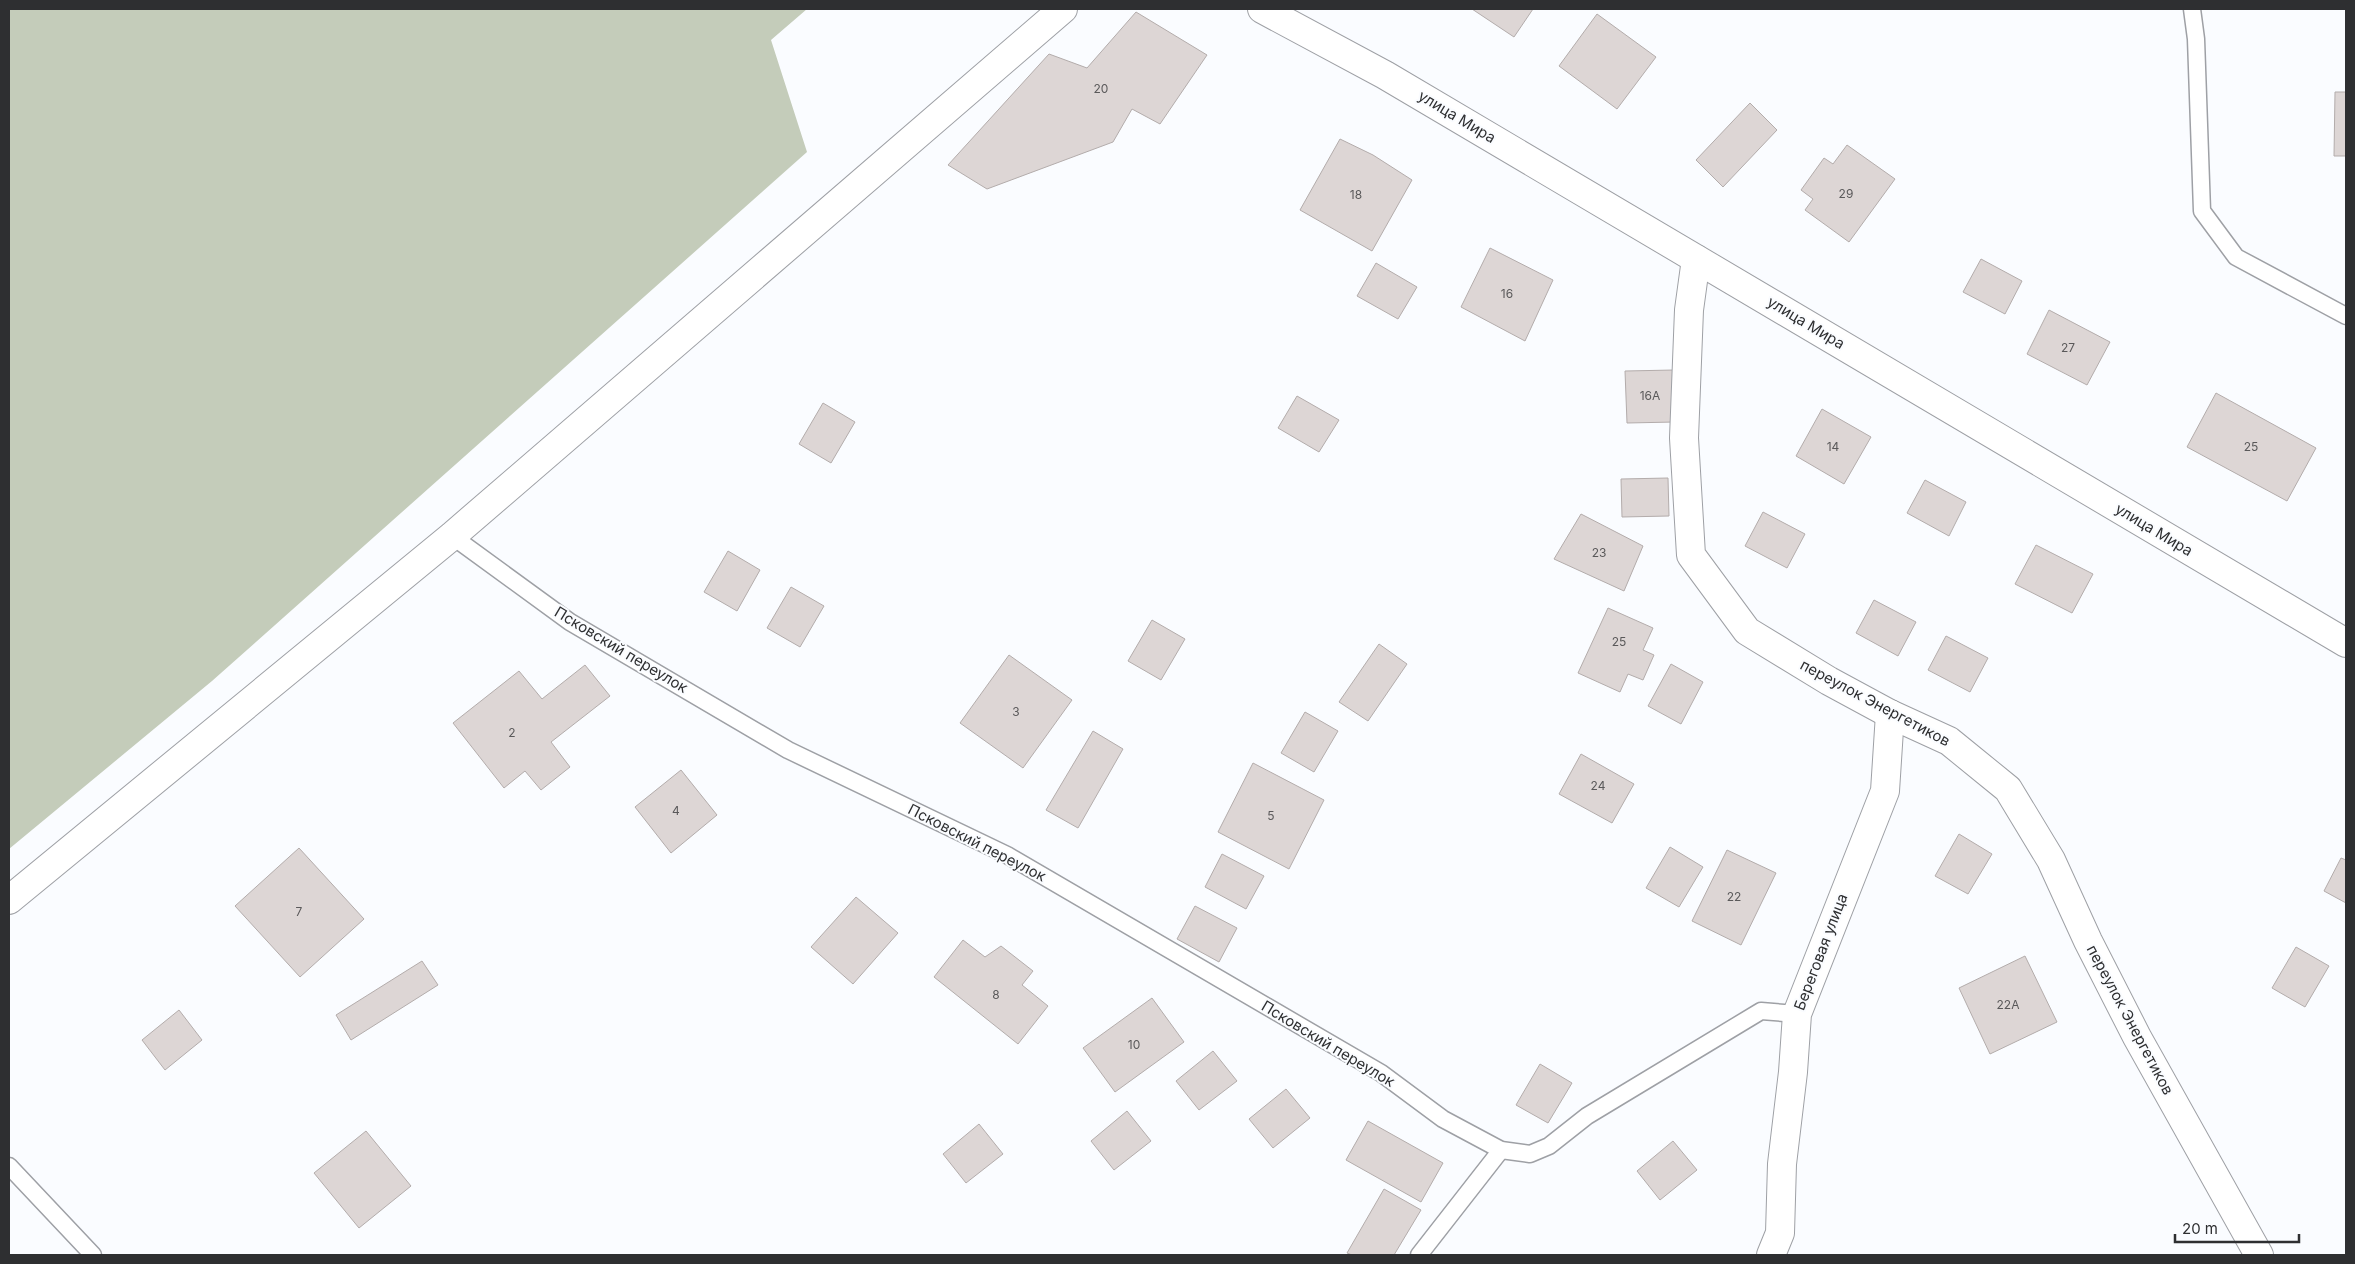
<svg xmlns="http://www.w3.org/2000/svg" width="2355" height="1264" viewBox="0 0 2355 1264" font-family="Inter,sans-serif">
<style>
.green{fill:#c4ccba}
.building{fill:#ddd6d5;stroke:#b3acab}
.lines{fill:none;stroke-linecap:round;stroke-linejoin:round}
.lane-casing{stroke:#9ea0a5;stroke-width:19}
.street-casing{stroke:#9ea0a5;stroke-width:30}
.lane{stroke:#fff;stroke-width:16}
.street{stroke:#fff;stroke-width:28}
.labels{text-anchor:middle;stroke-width:4;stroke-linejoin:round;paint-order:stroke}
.number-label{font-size:12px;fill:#5a595a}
.street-label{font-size:15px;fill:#2e2f31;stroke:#fafcff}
</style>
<rect width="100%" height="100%" fill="#fafcff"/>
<polygon class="green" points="9,9 807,9 771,40 807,152 212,681 9,849"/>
<g class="building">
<polygon points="1472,9 1533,9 1514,37"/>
<polygon points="1136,12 1207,55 1160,124 1132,109 1113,142 987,189 948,165 1049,54 1087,68"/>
<polygon points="1597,14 1656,57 1617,109 1559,66"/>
<polygon points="2335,92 2346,92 2346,156 2334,156"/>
<polygon points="1750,103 1777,130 1723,187 1696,160"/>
<polygon points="1340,139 1373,155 1412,180 1372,251 1300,210"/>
<polygon points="1847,145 1895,179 1849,242 1805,210 1813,199 1801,190 1824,158 1833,164"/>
<polygon points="1490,248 1553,280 1525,341 1461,307"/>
<polygon points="1981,259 2022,281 2005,314 1963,292"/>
<polygon points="1376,263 1417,287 1398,319 1357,296"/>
<polygon points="2049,310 2110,342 2087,385 2027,354"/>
<polygon points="1674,370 1675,422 1627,423 1625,371"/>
<polygon points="2216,393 2316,448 2287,501 2187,447"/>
<polygon points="1297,396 1339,420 1319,452 1278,428"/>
<polygon points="823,403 855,422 831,463 799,444"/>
<polygon points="1822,409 1871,437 1844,484 1796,456"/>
<polygon points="1668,478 1669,516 1622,517 1621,479"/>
<polygon points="1925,480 1966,502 1949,536 1907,513"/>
<polygon points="1763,512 1805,534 1787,568 1745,546"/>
<polygon points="1581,514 1643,546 1624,591 1554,559"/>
<polygon points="2036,545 2093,574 2072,613 2015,584"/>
<polygon points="728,551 760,570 737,611 704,592"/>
<polygon points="791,587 824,606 800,647 767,628"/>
<polygon points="1874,600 1916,622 1898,656 1856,633"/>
<polygon points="1608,608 1653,628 1643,650 1654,655 1643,680 1628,674 1620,692 1578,673"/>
<polygon points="1152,620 1185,639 1161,680 1128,661"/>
<polygon points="1946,636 1988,658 1970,692 1928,670"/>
<polygon points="1379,644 1407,664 1368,721 1339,702"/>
<polygon points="1009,655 1072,700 1023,768 960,723"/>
<polygon points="1671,664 1703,682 1681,724 1648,706"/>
<polygon points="585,665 610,696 551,742 570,767 541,790 525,771 504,788 453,723 519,671 542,699"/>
<polygon points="1305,712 1338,731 1314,772 1281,753"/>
<polygon points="1093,731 1123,749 1078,828 1046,810"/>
<polygon points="1581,754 1634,784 1612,823 1559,794"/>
<polygon points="1253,763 1324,800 1289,869 1218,832"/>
<polygon points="681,770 717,815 671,853 635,807"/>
<polygon points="1959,834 1992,854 1968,894 1935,876"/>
<polygon points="1670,847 1703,867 1679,907 1646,888"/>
<polygon points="299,848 364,919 300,977 235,906"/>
<polygon points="1727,850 1776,873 1741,945 1692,921"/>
<polygon points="1222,854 1264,876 1246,909 1205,887"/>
<polygon points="2341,858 2346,860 2346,903 2324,891"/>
<polygon points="856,897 898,933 853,984 811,947"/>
<polygon points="1195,906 1237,928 1219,962 1177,939"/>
<polygon points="963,940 985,957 1001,946 1033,971 1022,985 1048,1006 1018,1044 934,977"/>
<polygon points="2296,947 2329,966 2305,1007 2272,988"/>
<polygon points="2025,956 2057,1022 1990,1054 1959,988"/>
<polygon points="422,961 438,985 351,1040 336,1015"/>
<polygon points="1152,998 1184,1042 1115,1092 1083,1048"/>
<polygon points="179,1010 202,1040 165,1070 142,1040"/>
<polygon points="1213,1051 1237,1081 1199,1110 1176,1081"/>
<polygon points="1540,1064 1572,1083 1548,1123 1516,1105"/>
<polygon points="1286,1089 1310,1118 1273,1148 1249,1119"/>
<polygon points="1127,1111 1151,1141 1114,1170 1091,1141"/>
<polygon points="1368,1121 1443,1163 1421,1202 1346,1160"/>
<polygon points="979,1124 1003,1154 966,1183 943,1154"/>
<polygon points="366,1131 411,1186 359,1228 314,1173"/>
<polygon points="1673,1141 1697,1170 1660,1200 1637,1171"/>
<polygon points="1384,1189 1421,1210 1394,1255 1352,1255 1347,1253"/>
</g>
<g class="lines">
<defs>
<g id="lane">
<polyline points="2192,9 2196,39 2202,211 2236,257 2346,316"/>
<polyline points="452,536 570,622 788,750 1007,855 1381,1073 1443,1119 1501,1150 1530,1154 1549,1146 1587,1116 1761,1011 1797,1014"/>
<polyline points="9,1166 93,1255"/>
<polyline points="1419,1255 1501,1150"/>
</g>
<g id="street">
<polyline points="1262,9 1385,75 2346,643"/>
<polyline points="1696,259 1689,310 1684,438 1691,555 1747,631 1829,681 1890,714 1949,741 2008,789 2051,860 2088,941 2137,1037 2259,1255"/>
<polyline points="9,900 452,536 1063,9"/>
<polyline points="1771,1255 1780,1233 1782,1164 1793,1072 1797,1014 1885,791 1890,714"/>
</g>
</defs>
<use href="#lane" class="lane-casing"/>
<use href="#street" class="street-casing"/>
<use href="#lane" class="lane"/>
<use href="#street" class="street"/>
</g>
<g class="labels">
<g class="number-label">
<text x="1101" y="93">20</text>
<text x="1846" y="198">29</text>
<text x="1356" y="199">18</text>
<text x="1507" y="298">16</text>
<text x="2068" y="352">27</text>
<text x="1650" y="400">16А</text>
<text x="1833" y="451">14</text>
<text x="2251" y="451">25</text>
<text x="1599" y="557">23</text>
<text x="1619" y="646">25</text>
<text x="1016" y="716">3</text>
<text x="512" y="737">2</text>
<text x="1598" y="790">24</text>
<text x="676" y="815">4</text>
<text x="1271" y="820">5</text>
<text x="1734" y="901">22</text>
<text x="299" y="916">7</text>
<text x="996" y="999">8</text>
<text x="2008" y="1009">22А</text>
<text x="1134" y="1049">10</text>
</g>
<g class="street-label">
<text transform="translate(1457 117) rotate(31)" y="5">улица Мира</text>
<text transform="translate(1806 323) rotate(31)" y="5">улица Мира</text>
<text transform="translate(2154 530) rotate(31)" y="5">улица Мира</text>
<text transform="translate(621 650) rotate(31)" y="5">Псковский переулок</text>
<text transform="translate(1875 703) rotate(28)" y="5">переулок Энергетиков</text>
<text transform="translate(977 843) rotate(27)" y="5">Псковский переулок</text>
<text transform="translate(1821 952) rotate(-69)" y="5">Береговая улица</text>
<text transform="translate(2130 1020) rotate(62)" y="5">переулок Энергетиков</text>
<text transform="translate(1328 1044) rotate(31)" y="5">Псковский переулок</text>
</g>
</g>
<rect width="2355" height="1264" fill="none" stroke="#2e2f31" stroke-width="20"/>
<path d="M2175 1234v8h124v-8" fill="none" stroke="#2e2f31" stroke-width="2.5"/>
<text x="2182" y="1234" font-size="15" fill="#2e2f31" stroke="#fafcff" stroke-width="4" paint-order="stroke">20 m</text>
</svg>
